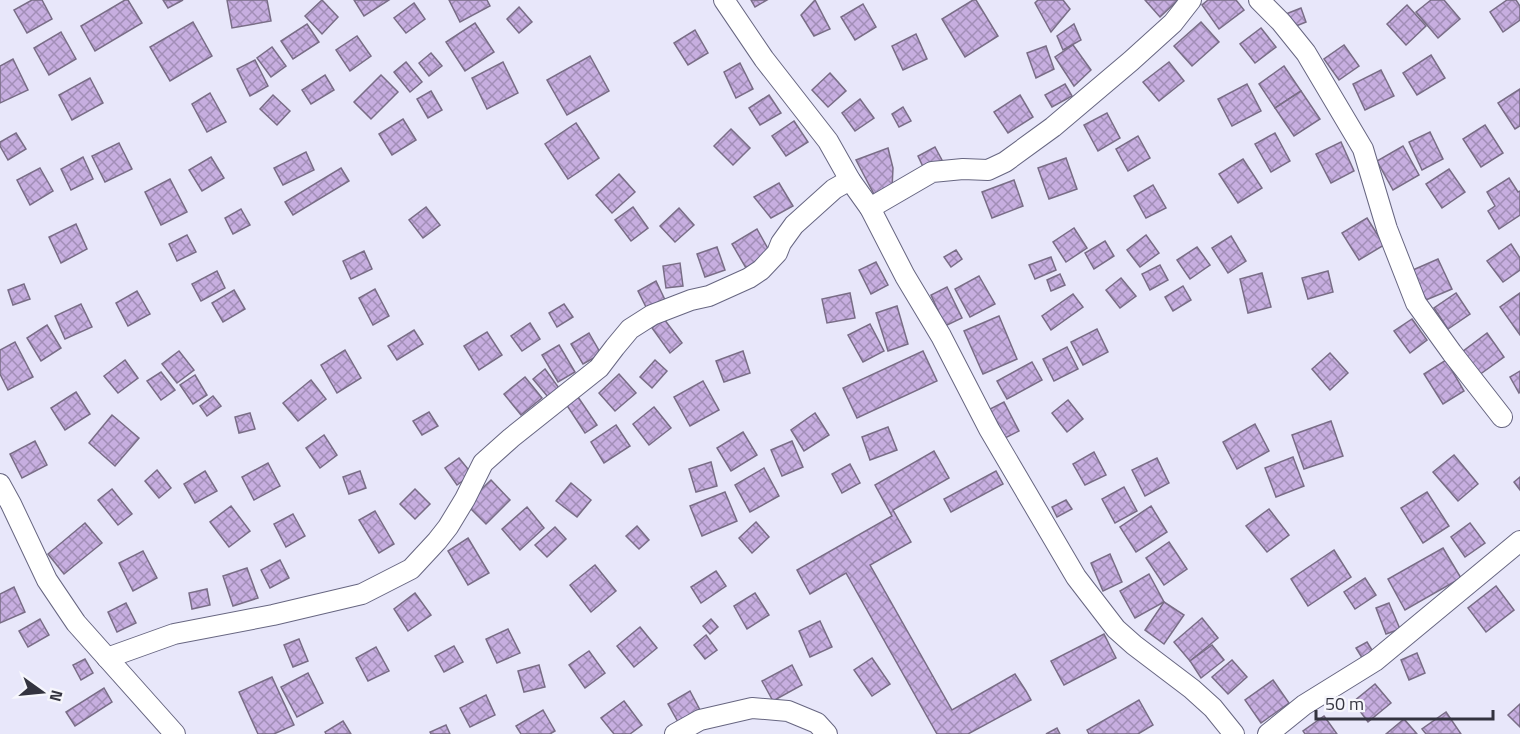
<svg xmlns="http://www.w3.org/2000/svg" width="1520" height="734" viewBox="0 0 1520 734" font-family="'Titillium Web',sans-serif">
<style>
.building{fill:url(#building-cross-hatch);stroke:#796d86;stroke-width:1.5}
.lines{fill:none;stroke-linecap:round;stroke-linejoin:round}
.minor-casing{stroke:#676681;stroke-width:22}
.minor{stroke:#fff;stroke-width:20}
</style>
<defs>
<pattern id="building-cross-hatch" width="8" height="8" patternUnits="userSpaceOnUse" patternTransform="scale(1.5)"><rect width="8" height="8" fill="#c7aee0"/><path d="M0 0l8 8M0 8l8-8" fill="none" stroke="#a28eb7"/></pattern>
</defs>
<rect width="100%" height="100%" fill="#e8e7fa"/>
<g class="building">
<polygon points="32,0 42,0 52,19 27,33 14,10"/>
<polygon points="125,0 128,0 142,23 95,51 81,26"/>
<polygon points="163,0 183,0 168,8"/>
<polygon points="227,0 267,0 271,21 232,28"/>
<polygon points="322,0 338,17 322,34 305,16"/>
<polygon points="354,0 389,0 364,16"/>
<polygon points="449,0 487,0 490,6 460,22"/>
<polygon points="751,0 767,0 755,7"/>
<polygon points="815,0 830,29 814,36 801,15"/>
<polygon points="973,0 976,0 998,36 965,57 942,19"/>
<polygon points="1038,0 1063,0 1070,9 1051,32 1035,3"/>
<polygon points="1145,0 1178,0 1160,17"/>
<polygon points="1208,0 1236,0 1244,10 1219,29 1202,5"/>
<polygon points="1431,0 1444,0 1460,19 1438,38 1416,12"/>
<polygon points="1507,0 1516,0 1520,6 1520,20 1503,32 1490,12"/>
<polygon points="414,3 425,19 406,33 394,18"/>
<polygon points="863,4 876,27 855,40 841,17"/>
<polygon points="1407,5 1426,26 1406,45 1387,24"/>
<polygon points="519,7 532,22 519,33 507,19"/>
<polygon points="1301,8 1306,22 1291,28 1286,14"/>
<polygon points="193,22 212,56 170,81 150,47"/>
<polygon points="1201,22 1219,42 1192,66 1174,46"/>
<polygon points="475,23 494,52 465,71 446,42"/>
<polygon points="307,24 319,42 293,59 281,41"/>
<polygon points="1074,24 1081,40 1063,50 1057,36"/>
<polygon points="1261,28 1276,47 1255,63 1240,44"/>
<polygon points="695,30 708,53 688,65 674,43"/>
<polygon points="61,32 76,59 49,75 34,48"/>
<polygon points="916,34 927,59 903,70 892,46"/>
<polygon points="357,36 371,56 350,71 336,50"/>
<polygon points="1073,45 1091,70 1074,86 1055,57"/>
<polygon points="1344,45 1359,66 1339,80 1324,59"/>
<polygon points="1046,46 1054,69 1036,78 1027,53"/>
<polygon points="272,47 286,66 271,77 257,58"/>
<polygon points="431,53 442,66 429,76 419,63"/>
<polygon points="1431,55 1445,78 1417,95 1403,73"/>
<polygon points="590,56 609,91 567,115 547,80"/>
<polygon points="13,59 28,90 0,103 0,66"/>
<polygon points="255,60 268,86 250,96 237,69"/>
<polygon points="406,62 422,82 410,92 394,72"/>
<polygon points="503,62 518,93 487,109 472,78"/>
<polygon points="1169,62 1184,81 1159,101 1143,82"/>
<polygon points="740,63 753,89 736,98 724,72"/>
<polygon points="1284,66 1301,91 1275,108 1259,84"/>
<polygon points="1381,70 1394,96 1365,110 1353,84"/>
<polygon points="830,73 846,91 828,107 812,90"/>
<polygon points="325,75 334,90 311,104 302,90"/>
<polygon points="381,75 398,92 371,119 354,102"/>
<polygon points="90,78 103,103 72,120 59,95"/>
<polygon points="1065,84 1072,96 1052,107 1045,95"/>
<polygon points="1247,84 1261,111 1232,126 1218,99"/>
<polygon points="1520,89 1520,126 1515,129 1498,103"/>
<polygon points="431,91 442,110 428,118 417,99"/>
<polygon points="1301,91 1320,119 1294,136 1275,108"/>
<polygon points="210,93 226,122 207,132 192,104"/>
<polygon points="273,95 290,111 277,125 260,109"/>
<polygon points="769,95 781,113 760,125 749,108"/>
<polygon points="1020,95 1033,117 1008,133 994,112"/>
<polygon points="860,99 874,118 855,131 842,113"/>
<polygon points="903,107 911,121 899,127 892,114"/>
<polygon points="1107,113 1120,138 1098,151 1084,125"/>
<polygon points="403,119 416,140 392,155 379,134"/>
<polygon points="794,121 808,142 786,156 772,136"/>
<polygon points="576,123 599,158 568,179 545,144"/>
<polygon points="1485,125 1503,153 1481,167 1463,139"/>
<polygon points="731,129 750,148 733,165 714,146"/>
<polygon points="1430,132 1443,159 1422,170 1409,142"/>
<polygon points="16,133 26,149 8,160 0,146 0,142"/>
<polygon points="1275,133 1290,161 1271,172 1255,144"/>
<polygon points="1138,136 1150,158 1128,171 1116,149"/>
<polygon points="1341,142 1354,171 1331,183 1316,154"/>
<polygon points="119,143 132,169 105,182 92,156"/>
<polygon points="1403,146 1419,175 1393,190 1377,161"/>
<polygon points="935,147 943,162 925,171 918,156"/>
<polygon points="888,148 893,168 892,188 876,198 856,160"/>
<polygon points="306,152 314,170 283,185 274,168"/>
<polygon points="83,157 93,179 71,190 61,169"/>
<polygon points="211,157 224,178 202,191 189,170"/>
<polygon points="1066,158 1077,189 1049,199 1038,168"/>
<polygon points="1243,159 1262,188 1238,203 1219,174"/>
<polygon points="40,168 53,191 30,205 17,180"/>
<polygon points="341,168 349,181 293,215 285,202"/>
<polygon points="1449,169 1465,192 1442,208 1426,184"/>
<polygon points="619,174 635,192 612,213 596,195"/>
<polygon points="1509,178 1518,192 1520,191 1520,215 1499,229 1488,211 1495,206 1487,192"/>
<polygon points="170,179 187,212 161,225 145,192"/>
<polygon points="1014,180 1023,206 992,218 982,192"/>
<polygon points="779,183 793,206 771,218 754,197"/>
<polygon points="1153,185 1166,208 1146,218 1134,196"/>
<polygon points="426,207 440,225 423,238 409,220"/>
<polygon points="633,207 648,228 631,241 615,220"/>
<polygon points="679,208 694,225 675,242 660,226"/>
<polygon points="241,209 250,225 233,234 225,218"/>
<polygon points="1367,218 1384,245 1359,260 1342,233"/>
<polygon points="76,224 87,249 61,263 49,237"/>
<polygon points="1074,228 1087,248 1066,262 1053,242"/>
<polygon points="757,229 771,254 746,268 732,244"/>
<polygon points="187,235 196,252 177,261 169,244"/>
<polygon points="1146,235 1159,253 1140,267 1127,250"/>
<polygon points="1231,236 1246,261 1228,273 1212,248"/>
<polygon points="1105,241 1114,256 1094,269 1085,253"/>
<polygon points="1511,244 1520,258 1520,270 1503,282 1487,261"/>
<polygon points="717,247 725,270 705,277 697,254"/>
<polygon points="1197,247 1210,265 1190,279 1177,260"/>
<polygon points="956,250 962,259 951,267 944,257"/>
<polygon points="364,251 372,269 351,279 343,261"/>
<polygon points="1051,257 1056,270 1035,279 1029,265"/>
<polygon points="1438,259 1452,289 1426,300 1413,270"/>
<polygon points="876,262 888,285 871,294 859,270"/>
<polygon points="680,263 683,286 666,288 663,266"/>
<polygon points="1160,265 1168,280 1150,290 1142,274"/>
<polygon points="217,271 225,288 201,301 192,284"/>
<polygon points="1328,271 1333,292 1308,299 1302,278"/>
<polygon points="1262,273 1271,307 1248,313 1240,279"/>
<polygon points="1060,274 1065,285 1051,291 1047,280"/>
<polygon points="979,276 995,304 970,317 955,289"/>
<polygon points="1121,278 1136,296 1120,308 1106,290"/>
<polygon points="656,281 666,302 648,311 638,291"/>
<polygon points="24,284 30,299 13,305 8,290"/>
<polygon points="1183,286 1191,300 1173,311 1165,297"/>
<polygon points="947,287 962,318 945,326 931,295"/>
<polygon points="375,289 389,316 373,325 359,298"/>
<polygon points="234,290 245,309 223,322 212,303"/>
<polygon points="137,291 150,314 128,326 116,303"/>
<polygon points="850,293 855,318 827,323 822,299"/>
<polygon points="1456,293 1470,314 1448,329 1434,308"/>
<polygon points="1520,293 1520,335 1500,307"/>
<polygon points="1073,294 1083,307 1051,330 1042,316"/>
<polygon points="81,304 92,327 65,339 55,316"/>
<polygon points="564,304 573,317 557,327 549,313"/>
<polygon points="897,306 908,344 888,351 876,313"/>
<polygon points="999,316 1017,359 983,374 964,331"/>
<polygon points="664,319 682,343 670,353 652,328"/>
<polygon points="1412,319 1427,340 1410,353 1394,331"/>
<polygon points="530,323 540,339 522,351 511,336"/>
<polygon points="870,324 884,351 863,362 848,335"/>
<polygon points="47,325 61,348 41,361 27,338"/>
<polygon points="1097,329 1108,352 1083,365 1071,342"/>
<polygon points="414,330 423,344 397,360 388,346"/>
<polygon points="487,332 502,355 479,370 464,346"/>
<polygon points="589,333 601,354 583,364 571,344"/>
<polygon points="1487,333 1504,357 1479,375 1462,352"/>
<polygon points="15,342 33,377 8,390 0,374 0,350"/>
<polygon points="559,345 575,372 558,382 542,355"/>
<polygon points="1067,347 1078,369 1054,381 1043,359"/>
<polygon points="345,350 361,378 337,393 321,365"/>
<polygon points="179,351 194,370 177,383 162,364"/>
<polygon points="743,351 750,373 724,382 716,361"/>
<polygon points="923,351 937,381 857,418 843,388"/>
<polygon points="1330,353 1348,373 1330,390 1312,369"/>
<polygon points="125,360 138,378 118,393 104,376"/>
<polygon points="655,360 667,371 652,388 640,377"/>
<polygon points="1446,360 1464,391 1443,404 1424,374"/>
<polygon points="1032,362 1042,380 1007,399 997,381"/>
<polygon points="545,369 559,388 548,397 533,379"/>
<polygon points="1520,371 1520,392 1519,393 1510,377"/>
<polygon points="161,372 175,390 161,400 147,381"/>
<polygon points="619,374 636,393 615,411 599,393"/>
<polygon points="195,375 207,395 193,404 180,385"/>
<polygon points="525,377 542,398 521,415 504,394"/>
<polygon points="311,380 326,399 298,421 283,403"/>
<polygon points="703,381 719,410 690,426 674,397"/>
<polygon points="76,392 90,414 65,430 51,408"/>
<polygon points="213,396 221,406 207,416 200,406"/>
<polygon points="578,397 597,425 585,433 566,404"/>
<polygon points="1068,400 1083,419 1067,432 1052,413"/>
<polygon points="1004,402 1019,431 1005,438 990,409"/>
<polygon points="654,407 671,428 649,445 633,424"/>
<polygon points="429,412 438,426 422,435 413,421"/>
<polygon points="250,413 255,429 239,433 235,417"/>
<polygon points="815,413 829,435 804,451 791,430"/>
<polygon points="112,415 139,438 115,466 89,443"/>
<polygon points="1331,421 1343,456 1304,469 1292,435"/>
<polygon points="1255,424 1269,451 1237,469 1223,442"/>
<polygon points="616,425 630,446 604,463 591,442"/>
<polygon points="888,427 897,450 870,460 862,437"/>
<polygon points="743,432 757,455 731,471 717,448"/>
<polygon points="324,435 337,455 320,468 306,448"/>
<polygon points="35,441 47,465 22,478 10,454"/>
<polygon points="792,441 803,467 782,476 771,450"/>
<polygon points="934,451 949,478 893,510 911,542 870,565 952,710 1015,674 1026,691 1031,700 968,734 937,734 846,573 810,594 797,570 892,516 875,485"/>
<polygon points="1094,452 1106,475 1085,485 1073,464"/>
<polygon points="1454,455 1478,484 1458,501 1433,472"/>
<polygon points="1293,457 1304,486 1276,497 1265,468"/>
<polygon points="459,458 472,474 457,485 445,468"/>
<polygon points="1157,458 1169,483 1145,496 1132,470"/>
<polygon points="711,462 717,486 696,492 689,469"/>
<polygon points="268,463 280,486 254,500 242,477"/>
<polygon points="850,464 860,483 842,493 832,474"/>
<polygon points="764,468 779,496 750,512 735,485"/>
<polygon points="157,470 171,488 159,498 145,481"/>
<polygon points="205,471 217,491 195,503 184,484"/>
<polygon points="360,471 366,488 349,494 343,477"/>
<polygon points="996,471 1003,484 951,512 944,499"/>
<polygon points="1520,477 1520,490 1514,482"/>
<polygon points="491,480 510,500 486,524 466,504"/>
<polygon points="571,483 591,500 577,517 556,501"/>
<polygon points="1124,487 1137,511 1115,523 1102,499"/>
<polygon points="112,489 132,514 118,525 98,500"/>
<polygon points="415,489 430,504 415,519 400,504"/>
<polygon points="725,492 737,521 702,536 690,506"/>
<polygon points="1427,492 1449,526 1423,543 1401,508"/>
<polygon points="1066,500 1072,509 1057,517 1052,507"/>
<polygon points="231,506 250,531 229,547 210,522"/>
<polygon points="1151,506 1167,532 1136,552 1120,527"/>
<polygon points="527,507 544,528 520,550 502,529"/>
<polygon points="1269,509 1289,535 1267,552 1246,526"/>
<polygon points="375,511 394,544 379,553 359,520"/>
<polygon points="293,514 305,536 286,547 274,524"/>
<polygon points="756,522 769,537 752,553 739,538"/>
<polygon points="85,523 102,543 64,574 48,554"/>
<polygon points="1470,523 1485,543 1465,557 1451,537"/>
<polygon points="637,526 649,540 639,549 626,536"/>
<polygon points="555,527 566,539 547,557 535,545"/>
<polygon points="468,538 489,573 468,585 448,551"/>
<polygon points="1169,542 1187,569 1164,585 1146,558"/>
<polygon points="1443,548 1461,578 1405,610 1388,579"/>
<polygon points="1334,550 1351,577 1308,606 1291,579"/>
<polygon points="143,551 157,578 133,591 119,563"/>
<polygon points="1110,554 1122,582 1103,591 1091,563"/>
<polygon points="280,560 289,578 270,588 261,570"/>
<polygon points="595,565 616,591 591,612 570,585"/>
<polygon points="247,568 258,598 233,606 223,576"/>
<polygon points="716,571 726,586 701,603 691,587"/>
<polygon points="1149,574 1164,602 1135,618 1120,591"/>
<polygon points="1365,578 1376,595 1355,609 1344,592"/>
<polygon points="1496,586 1514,610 1486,632 1468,608"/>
<polygon points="14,587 25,612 0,623 0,594"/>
<polygon points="207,589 210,605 192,609 189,593"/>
<polygon points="415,593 431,615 408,631 394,609"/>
<polygon points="755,593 769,615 747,629 734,606"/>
<polygon points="1164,602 1184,615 1164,644 1145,630"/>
<polygon points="126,603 136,623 117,632 108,612"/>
<polygon points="1389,603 1400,629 1386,634 1376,608"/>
<polygon points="1202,618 1218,638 1190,661 1174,642"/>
<polygon points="40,619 49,635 28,647 19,631"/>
<polygon points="711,619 718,627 710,634 703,626"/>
<polygon points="820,621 832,647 810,657 799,631"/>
<polygon points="640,627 657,648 634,667 617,646"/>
<polygon points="508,629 520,653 497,663 486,639"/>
<polygon points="1104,634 1116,658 1064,685 1051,661"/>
<polygon points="706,635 717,650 705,659 694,645"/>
<polygon points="299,639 308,661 293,667 284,645"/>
<polygon points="1367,642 1375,655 1364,661 1356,648"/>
<polygon points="1212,645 1224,660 1201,678 1190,661"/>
<polygon points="454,646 463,662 444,672 435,656"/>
<polygon points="376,647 389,671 368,681 356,658"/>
<polygon points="589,651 605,673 585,688 569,665"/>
<polygon points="1417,653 1425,673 1409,680 1401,660"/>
<polygon points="872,658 890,684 872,696 854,670"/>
<polygon points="85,659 93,673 81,680 73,665"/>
<polygon points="1232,660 1247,677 1228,694 1212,677"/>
<polygon points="539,665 545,687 524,692 518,671"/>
<polygon points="792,665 802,685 773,701 762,681"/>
<polygon points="308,673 323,703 297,717 281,687"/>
<polygon points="272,677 294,725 274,734 258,734 239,692"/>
<polygon points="1273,680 1289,703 1261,723 1245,700"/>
<polygon points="1375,684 1391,703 1368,722 1353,702"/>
<polygon points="104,688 112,702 75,726 66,712"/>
<polygon points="690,691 700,710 678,722 668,704"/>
<polygon points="486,695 495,715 470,727 460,708"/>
<polygon points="1139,700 1153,725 1138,734 1089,734 1087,730"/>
<polygon points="624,701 642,725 630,734 614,734 601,718"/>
<polygon points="1520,704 1520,727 1508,715"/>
<polygon points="543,710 555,731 550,734 521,734 516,726"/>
<polygon points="1446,712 1461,734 1426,734 1422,729"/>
<polygon points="1324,716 1337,734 1305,734 1303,731"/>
<polygon points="1404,719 1417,734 1386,734"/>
<polygon points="343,721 351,734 326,734 325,732"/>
<polygon points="446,725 450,734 431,734 430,732"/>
<polygon points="1057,728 1060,734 1046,734"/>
</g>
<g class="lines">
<defs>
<g id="minor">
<polyline points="724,0 764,59 828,141 850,180 870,208 905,276 941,336 989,429 1076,577 1116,629 1134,645 1192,689 1213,708 1234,734"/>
<polyline points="1259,0 1281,22 1306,53 1363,149 1387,229 1416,303 1452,353 1502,417"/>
<polyline points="870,208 932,172 963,169 988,170 1005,162 1053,127 1131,61 1173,23 1191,0"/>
<polyline points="0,484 11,504 47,580 76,623 175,734"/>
<polyline points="107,658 174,634 273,615 362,594 411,569 437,541 448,527 465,499 483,463 511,438 599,368 615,347 630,329 652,315 691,300 709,296 749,278 761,270 777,253 781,243 794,225 834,189 850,180"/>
<polyline points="675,734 700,720 752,708 788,711 817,723 827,734"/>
<polyline points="1268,734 1304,705 1375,661 1520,541"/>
</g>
</defs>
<use href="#minor" class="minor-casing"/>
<use href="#minor" class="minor"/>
</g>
<g transform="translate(42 692) rotate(105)" stroke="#f6f6fc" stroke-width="4.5" paint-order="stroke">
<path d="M0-4.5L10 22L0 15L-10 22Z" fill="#33333f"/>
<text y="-9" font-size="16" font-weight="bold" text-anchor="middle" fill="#33333f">N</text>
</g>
<path d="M1316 710v9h177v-9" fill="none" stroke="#33333f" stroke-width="3"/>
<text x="1325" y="710" font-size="18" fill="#33333f" stroke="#f6f6fc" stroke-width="4.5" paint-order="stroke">50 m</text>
</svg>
